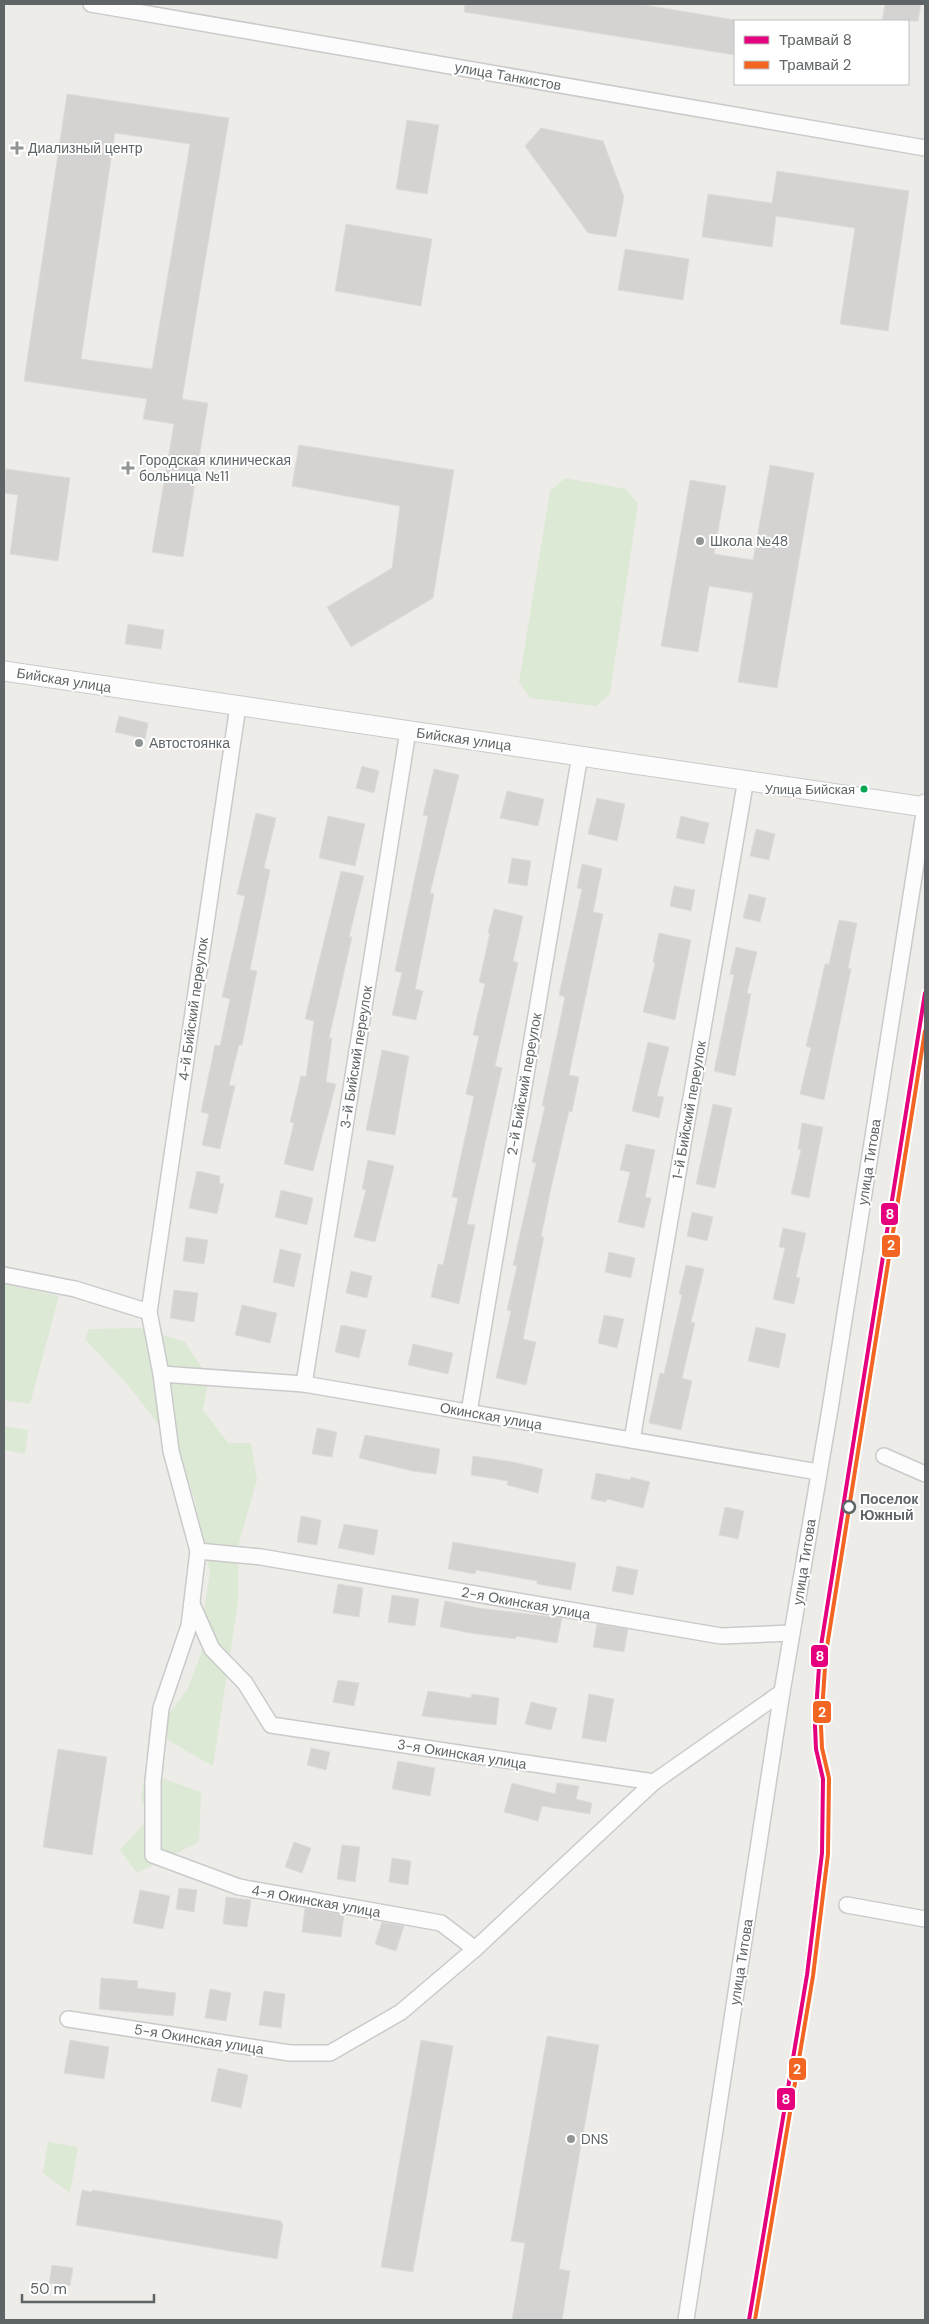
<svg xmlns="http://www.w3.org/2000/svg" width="929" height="2324" viewBox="0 0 929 2324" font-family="'DM Sans',sans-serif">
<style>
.green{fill:#dce9d5}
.building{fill:#d5d3d2;stroke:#dedbd8;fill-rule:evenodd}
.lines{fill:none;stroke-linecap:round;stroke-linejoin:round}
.minor-casing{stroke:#cacaca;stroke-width:18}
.tertiary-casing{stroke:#cacaca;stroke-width:21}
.minor{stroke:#fcfcfc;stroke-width:15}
.tertiary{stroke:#fcfcfc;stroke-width:19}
.tram-1-casing{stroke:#fff;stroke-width:8}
.tram-2-casing{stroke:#fff;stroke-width:8}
.tram-1{stroke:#e5007d;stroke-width:4}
.tram-2{stroke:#f26522;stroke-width:4}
.poi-dot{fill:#919494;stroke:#fff;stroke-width:2}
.bus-dot{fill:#00a651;stroke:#fff;stroke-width:2}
.stop-dot{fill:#fff;stroke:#5f6567;stroke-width:2.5}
.labels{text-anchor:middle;stroke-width:4;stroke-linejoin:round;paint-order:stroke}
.bus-label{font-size:13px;fill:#5f6567;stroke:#fff;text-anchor:end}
.street-label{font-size:14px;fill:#5f6567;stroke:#fff}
.poi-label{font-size:14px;fill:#5f6567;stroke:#fff;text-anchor:start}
.stop-label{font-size:14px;font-weight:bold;fill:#5f6567;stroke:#fff;text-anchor:start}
.line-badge{stroke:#fff;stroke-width:2}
.badge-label{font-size:14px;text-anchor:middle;font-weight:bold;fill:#fff}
</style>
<rect width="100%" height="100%" fill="#eeece9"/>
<g class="green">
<polygon points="565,478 626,489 638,504 610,694 596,706 530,698 519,682 550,491"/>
<polygon points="4,1284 59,1296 30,1404 4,1400"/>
<polygon points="141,1328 185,1342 209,1379 203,1410 228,1443 251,1443 257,1479 238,1547 238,1602 213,1766 155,1733 188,1688 201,1654 205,1604 210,1573 194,1497 176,1447 128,1385 85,1339 89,1329"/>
<polygon points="4,1426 28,1430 25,1454 4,1450"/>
<polygon points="145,1772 201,1792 199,1842 137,1873 120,1850 151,1816 141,1800"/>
<polygon points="48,2142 78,2147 70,2193 43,2173"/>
</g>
<g class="building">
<polygon points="465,4 639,4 735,20 735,55 464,12"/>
<polygon points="885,4 921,4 918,21 882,21"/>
<path d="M67,94L229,118L182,399L208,403L183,557L152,552L174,424L143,419L147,399L24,381ZM115,133L190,144L152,369L81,359Z"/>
<polygon points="407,120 439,125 427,194 396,189"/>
<polygon points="541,128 603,141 624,197 616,237 588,233 525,146"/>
<polygon points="777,171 909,191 888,331 840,324 855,228 776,216 772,247 702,237 708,194 772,203"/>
<polygon points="346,224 432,239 421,306 335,291"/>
<polygon points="625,249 689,259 683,300 618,290"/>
<polygon points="299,445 454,470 433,598 351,647 327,607 392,568 400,506 292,486"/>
<polygon points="770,465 814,473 777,688 738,682 753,593 709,586 698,652 661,646 690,480 726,486 714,554 753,560"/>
<polygon points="6,469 70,478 58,561 10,554 18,495 4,493"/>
<polygon points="128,624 164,630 161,649 125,644"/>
<polygon points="119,716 148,723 145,739 115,732"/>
<polygon points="362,766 379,771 374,793 356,788"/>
<polygon points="434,769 459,775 430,893 434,894 415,989 423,991 416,1020 392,1015 402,973 395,971 428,816 423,815"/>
<polygon points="507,791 544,799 538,826 500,818"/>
<polygon points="597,798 625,804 617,841 588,834"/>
<polygon points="256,813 276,818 264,868 270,870 250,970 257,971 242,1045 239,1045 229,1085 235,1086 220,1149 202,1145 209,1114 201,1112 215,1045 220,1046 230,999 222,997 245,896 237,894"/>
<polygon points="328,816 365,824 355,866 319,858"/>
<polygon points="681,816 709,823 704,844 676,838"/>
<polygon points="756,829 775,834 769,860 750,856"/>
<polygon points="512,858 531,861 527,886 508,883"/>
<polygon points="582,864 602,869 593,912 603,914 569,1075 579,1077 572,1112 569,1111 551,1188 541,1237 544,1237 523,1339 536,1342 526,1385 496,1378 511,1311 507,1310 517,1266 513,1265 536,1163 532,1162 545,1106 542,1106 565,997 559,995 582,889 577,888"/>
<polygon points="341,871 364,876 349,937 352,937 329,1038 332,1038 326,1082 336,1084 313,1171 284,1164 294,1123 290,1122 301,1076 306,1077 314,1021 305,1019"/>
<polygon points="674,886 695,890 691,911 670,906"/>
<polygon points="749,894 766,898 760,922 743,918"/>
<polygon points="494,909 523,916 513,961 518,963 495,1066 502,1068 467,1224 475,1225 459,1304 431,1297 438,1264 443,1265 458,1198 452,1197 474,1096 466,1094 479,1036 473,1035 485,984 479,982 490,933 488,933"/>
<polygon points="839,920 857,923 848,968 851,969 824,1100 800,1094 811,1048 806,1046 814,1013 825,964 829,964"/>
<polygon points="659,933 691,940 675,1020 643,1012 655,963 653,962"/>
<polygon points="736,947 757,952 747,993 751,994 735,1076 714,1071 734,975 730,974"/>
<polygon points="648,1042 669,1047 657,1096 664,1097 659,1118 632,1111"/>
<polygon points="382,1050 409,1056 395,1135 366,1130"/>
<polygon points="713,1104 732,1108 715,1188 696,1184"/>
<polygon points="802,1123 823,1127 809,1198 791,1194 801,1150 798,1149"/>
<polygon points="626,1144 655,1150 645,1197 651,1198 644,1228 618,1222 630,1172 620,1170"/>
<polygon points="368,1160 394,1166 375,1242 354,1237 366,1190 362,1189"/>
<polygon points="197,1171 220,1176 219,1183 224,1184 217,1214 189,1208"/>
<polygon points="281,1190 313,1198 307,1225 275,1217"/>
<polygon points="692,1212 713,1217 707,1241 687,1236"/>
<polygon points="783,1228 806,1233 796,1277 800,1278 794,1304 773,1299 785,1248 779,1247"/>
<polygon points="186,1237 208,1240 204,1264 183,1261"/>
<polygon points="280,1249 301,1254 294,1287 273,1282"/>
<polygon points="609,1252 635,1258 631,1278 605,1272"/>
<polygon points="686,1265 704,1269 691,1322 695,1323 682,1378 692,1381 681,1430 649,1423 660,1373 664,1374 682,1295 679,1294"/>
<polygon points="351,1271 372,1276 367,1298 346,1293"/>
<polygon points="174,1290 198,1293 194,1322 170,1318"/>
<polygon points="242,1305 277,1313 270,1343 235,1335"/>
<polygon points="604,1315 624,1319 617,1348 598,1343"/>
<polygon points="341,1325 366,1330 359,1358 335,1352"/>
<polygon points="756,1327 786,1334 779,1368 748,1361"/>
<polygon points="413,1344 453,1353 448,1374 408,1365"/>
<polygon points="317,1428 337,1432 332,1457 312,1454"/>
<polygon points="365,1435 440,1449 436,1474 412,1471 359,1458"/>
<polygon points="473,1456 513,1462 543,1469 538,1493 507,1485 508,1481 471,1475"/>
<polygon points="596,1473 630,1480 631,1477 650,1482 643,1508 607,1499 606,1502 591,1499"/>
<polygon points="725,1507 744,1511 738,1539 719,1535"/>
<polygon points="301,1516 321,1520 317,1545 297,1542"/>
<polygon points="344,1524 378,1530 374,1555 338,1548"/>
<polygon points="453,1542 576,1563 571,1590 537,1584 537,1581 476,1570 475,1574 448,1569"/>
<polygon points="617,1566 638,1570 633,1595 612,1591"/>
<polygon points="338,1584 363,1588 359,1617 333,1613"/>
<polygon points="392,1595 419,1599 415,1626 388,1622"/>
<polygon points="445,1601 478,1608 562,1618 557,1643 516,1636 516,1639 470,1633 440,1627"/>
<polygon points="597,1624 628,1629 624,1652 593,1647"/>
<polygon points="338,1680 359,1683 354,1706 333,1702"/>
<polygon points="428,1691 471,1698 472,1694 499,1698 496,1725 422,1716"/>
<polygon points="589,1694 614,1699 606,1742 582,1738"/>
<polygon points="531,1702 557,1708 551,1730 525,1724"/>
<polygon points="311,1748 330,1752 326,1770 307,1765"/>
<polygon points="58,1749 107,1757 92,1855 43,1847"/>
<polygon points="398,1761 435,1768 430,1796 392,1789"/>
<polygon points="512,1783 555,1794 557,1783 579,1786 576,1799 592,1803 590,1814 542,1806 538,1821 504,1812"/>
<polygon points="294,1842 311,1848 302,1873 285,1867"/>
<polygon points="342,1845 360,1847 355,1882 337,1879"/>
<polygon points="392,1858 411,1861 408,1885 389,1882"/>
<polygon points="179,1888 197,1890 194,1912 176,1909"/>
<polygon points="140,1890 170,1896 163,1929 133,1923"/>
<polygon points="226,1897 251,1900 247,1927 223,1924"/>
<polygon points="305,1908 344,1915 341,1937 302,1932"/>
<polygon points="382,1922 404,1926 396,1951 375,1944"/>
<polygon points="101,1978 138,1981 137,1988 176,1993 173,2016 99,2009"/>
<polygon points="210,1989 231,1993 226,2021 205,2018"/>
<polygon points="264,1991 285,1994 281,2028 259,2025"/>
<polygon points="547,2036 599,2045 559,2269 570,2271 562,2320 512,2320 525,2243 511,2241"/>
<polygon points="70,2040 109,2047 104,2079 64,2073"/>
<polygon points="421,2040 453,2046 413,2272 381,2267"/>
<polygon points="218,2068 248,2075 241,2108 211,2101"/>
<polygon points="82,2190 92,2192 93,2190 281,2221 281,2223 283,2224 277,2259 76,2225"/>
<polygon points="52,2265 73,2268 70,2286 49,2283"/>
</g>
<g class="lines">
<defs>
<g id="minor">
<polyline points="91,4 925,148"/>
<polyline points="238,706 149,1312 161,1374 171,1451 198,1551 189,1626 161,1708 153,1781 153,1855 239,1887 441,1923 475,1949"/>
<polyline points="4,1275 75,1289 149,1312"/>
<polyline points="161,1374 304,1384 818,1472"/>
<polyline points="304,1384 408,731"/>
<polyline points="469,1412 580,755"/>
<polyline points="632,1440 746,779"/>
<polyline points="884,1456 925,1474"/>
<polyline points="198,1551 261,1557 721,1636 792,1633"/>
<polyline points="192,1604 212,1649 245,1683 271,1725 654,1782"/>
<polyline points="847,1905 925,1919"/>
<polyline points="68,2019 290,2053 330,2053 401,2012 475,1949 654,1782 782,1692"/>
<polyline points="686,2320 782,1692 830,1409 925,807"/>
</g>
<polyline id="tertiary" points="4,671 925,807 925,804"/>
</defs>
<use href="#minor" class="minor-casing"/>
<use href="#tertiary" class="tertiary-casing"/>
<use href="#minor" class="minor"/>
<use href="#tertiary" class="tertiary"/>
<defs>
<polyline id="tram-1" points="749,2320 807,1975 822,1853 823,1779 816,1749 815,1726 820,1652 925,993"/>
<polyline id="tram-2" points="755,2320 813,1976 828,1854 829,1778 822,1748 821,1726 826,1653 925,1031"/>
</defs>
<use href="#tram-1" class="tram-1-casing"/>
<use href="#tram-2" class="tram-2-casing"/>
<use href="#tram-1" class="tram-1"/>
<use href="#tram-2" class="tram-2"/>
</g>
<g class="poi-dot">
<path d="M14.5 140.5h5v5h5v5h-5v5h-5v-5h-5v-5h5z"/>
<path d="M125.5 460.5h5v5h5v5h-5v5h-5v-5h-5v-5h5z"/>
<circle cx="700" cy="541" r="5"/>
<circle cx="139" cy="743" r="5"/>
<circle cx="571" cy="2139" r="5"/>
</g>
<circle class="bus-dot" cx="864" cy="789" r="4.5"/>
<circle class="stop-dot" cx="849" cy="1507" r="6"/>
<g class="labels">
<g class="bus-label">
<text x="855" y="794">Улица Бийская</text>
</g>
<g class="street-label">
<text transform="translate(508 76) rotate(10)" y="5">улица Танкистов</text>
<text transform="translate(64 680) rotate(9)" y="5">Бийская улица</text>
<text transform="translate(464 739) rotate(8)" y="5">Бийская улица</text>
<text transform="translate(193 1009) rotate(-82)" y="5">4-й Бийский переулок</text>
<text transform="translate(356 1057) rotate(-81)" y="5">3-й Бийский переулок</text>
<text transform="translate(524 1084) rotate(-80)" y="5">2-й Бийский переулок</text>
<text transform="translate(689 1110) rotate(-80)" y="5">1-й Бийский переулок</text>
<text transform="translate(869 1162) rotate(-81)" y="5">улица Титова</text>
<text transform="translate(491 1416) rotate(10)" y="5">Окинская улица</text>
<text transform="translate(804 1562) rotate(-81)" y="5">улица Титова</text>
<text transform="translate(526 1603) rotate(10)" y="5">2-я Окинская улица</text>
<text transform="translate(462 1754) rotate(9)" y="5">3-я Окинская улица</text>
<text transform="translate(316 1901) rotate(10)" y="5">4-я Окинская улица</text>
<text transform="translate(741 1962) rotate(-81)" y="5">улица Титова</text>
<text transform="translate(199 2039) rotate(9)" y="5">5-я Окинская улица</text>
</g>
<g class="poi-label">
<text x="28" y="153">Диализный центр</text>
<text x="139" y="465">Городская клиническая<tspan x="139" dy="16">больница №11</tspan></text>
<text x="710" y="546">Школа №48</text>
<text x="149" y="748">Автостоянка</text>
<text x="581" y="2144">DNS</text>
</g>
<g class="stop-label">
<text x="860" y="1504">Поселок<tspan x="860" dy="16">Южный</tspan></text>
</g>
</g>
<g class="line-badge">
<rect x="880" y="1202" width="19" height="24" rx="5" fill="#e5007d"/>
<rect x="881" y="1234" width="20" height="24" rx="5" fill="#f26522"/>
<rect x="810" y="1644" width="19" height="24" rx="5" fill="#e5007d"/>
<rect x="812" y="1700" width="20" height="24" rx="5" fill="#f26522"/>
<rect x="788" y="2057" width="19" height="24" rx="5" fill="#f26522"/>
<rect x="776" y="2087" width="20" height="24" rx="5" fill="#e5007d"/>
</g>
<g class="badge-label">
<text x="890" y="1219">8</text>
<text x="891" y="1250">2</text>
<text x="820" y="1661">8</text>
<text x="822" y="1717">2</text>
<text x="797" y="2074">2</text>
<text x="786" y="2104">8</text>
</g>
<rect width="929" height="2324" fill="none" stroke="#5f6567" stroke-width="10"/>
<rect x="734" y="20" width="175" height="65" fill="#ffffff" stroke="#bfc1c2"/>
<rect x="744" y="36" width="25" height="8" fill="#e5007d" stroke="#bfc1c2"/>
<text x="779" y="45" font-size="15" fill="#5f6567">Трамвай 8</text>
<rect x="744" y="61" width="25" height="8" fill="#f26522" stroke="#bfc1c2"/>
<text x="779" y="70" font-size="15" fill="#5f6567">Трамвай 2</text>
<path d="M22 2294v8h132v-8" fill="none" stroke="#5f6567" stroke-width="2.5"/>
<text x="30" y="2294" font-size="15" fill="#5f6567" stroke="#ffffff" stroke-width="4" paint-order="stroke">50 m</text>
</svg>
